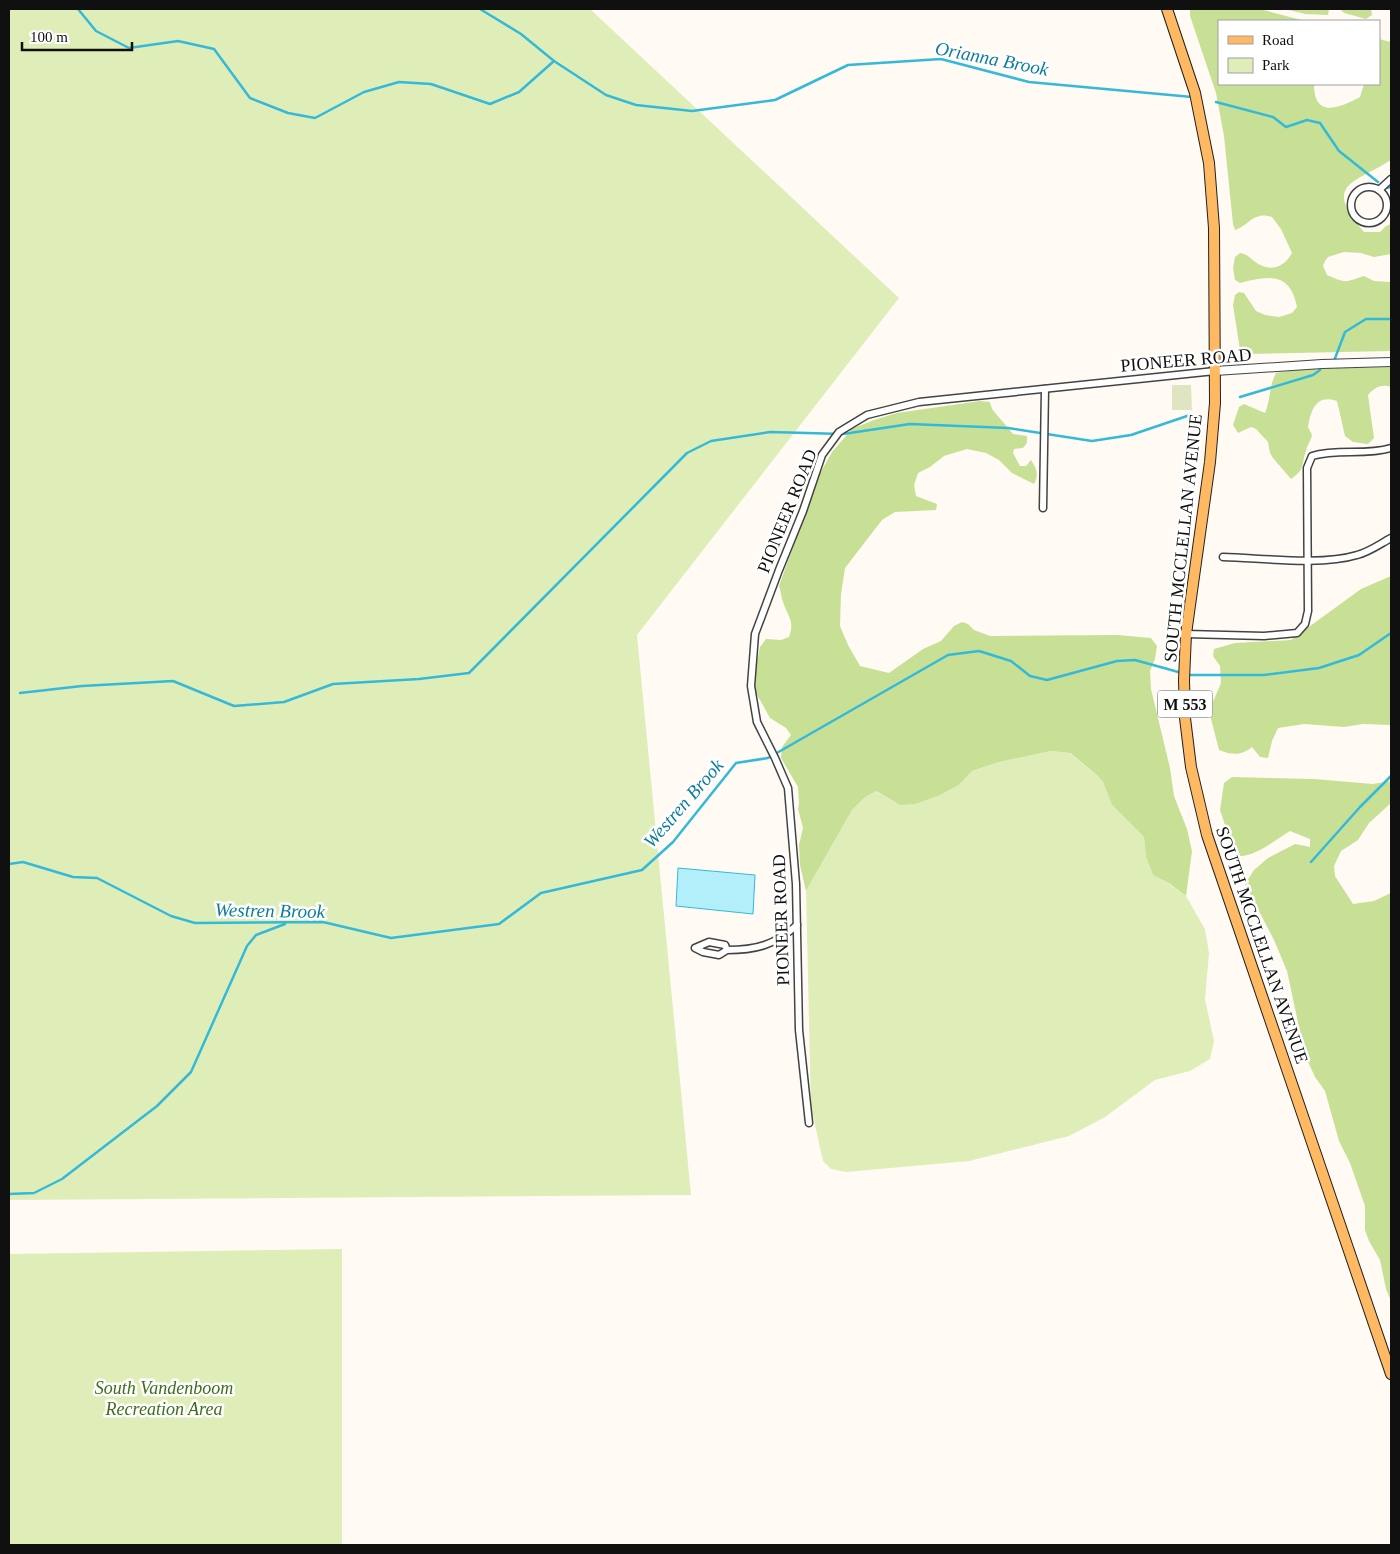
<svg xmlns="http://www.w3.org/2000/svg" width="1400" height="1554" viewBox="0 0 1400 1554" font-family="Georgia,serif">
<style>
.green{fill:#dfeeb9}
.forest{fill:#c7e096}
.cemetery{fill:#e0e5c1}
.water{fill:#b3effb;stroke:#34b9d9}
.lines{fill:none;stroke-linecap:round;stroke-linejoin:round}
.stream{stroke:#34b9d9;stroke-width:2.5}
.minor-casing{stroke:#434343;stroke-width:9}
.tertiary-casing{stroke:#434343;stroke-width:10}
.primary-casing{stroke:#212121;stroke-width:12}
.minor{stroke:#fff;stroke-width:6}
.tertiary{stroke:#fff;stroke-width:8}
.primary{stroke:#ffb963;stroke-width:10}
.labels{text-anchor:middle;stroke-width:5;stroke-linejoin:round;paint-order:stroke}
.shield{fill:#fff;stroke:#585858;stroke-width:1}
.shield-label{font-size:16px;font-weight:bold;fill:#101010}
.street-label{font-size:18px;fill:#101010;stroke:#fff}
.park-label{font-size:18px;font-style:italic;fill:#3d6f1a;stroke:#fff}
.water-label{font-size:19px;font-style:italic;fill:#0d7d9e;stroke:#fff}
</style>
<rect width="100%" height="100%" fill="#fffaf3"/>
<g class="green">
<polygon points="9,9 590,9 899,298 637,635 691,1195 9,1200"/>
<polygon points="1051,751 1069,753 1097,775 1103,782 1112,805 1144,837 1146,857 1153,875 1169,884 1186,896 1205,929 1209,953 1205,999 1214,1041 1210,1059 1190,1071 1155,1080 1105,1117 1069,1136 969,1161 846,1172 831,1169 823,1161 811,1107 806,891 852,810 865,797 875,791 900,805 940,795 959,785 972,771 999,762"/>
<polygon points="342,1249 342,1545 9,1545 9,1254"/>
</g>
<g class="forest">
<path d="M1190,9H1260L1305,21H1219V84H1314C1314,119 1339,108 1360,97L1364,84H1379V39L1391,42V160C1353,184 1322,184 1364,232H1380L1386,226L1391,224V254L1374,257L1361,253L1344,252L1328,257L1325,261L1323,266L1327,275C1347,284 1345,282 1364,276L1374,281L1391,282V351L1244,354L1240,350L1233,305L1235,295L1239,292L1244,293L1256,311L1265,315L1279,317L1292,313L1297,307C1290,271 1268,276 1240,283L1235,280L1233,268L1235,257L1240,253C1247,254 1249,257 1254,261C1269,273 1284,268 1292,253L1281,229L1272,217C1269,216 1263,215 1260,216C1250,218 1245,227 1235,230L1233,224L1224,136L1216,93L1190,16Z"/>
<polygon points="1285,9 1329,9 1328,15 1305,14"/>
<polygon points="1340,9 1371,9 1372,15 1366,19 1344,13"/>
<path d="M1391,367V387C1382,384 1375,387 1368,395L1374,438L1368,444L1353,442L1345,436L1337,401C1316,394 1311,410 1308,427L1312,435C1311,441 1307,445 1306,451C1301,465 1305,470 1291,479L1273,458L1270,453L1268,442L1256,429L1251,427L1238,433L1233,425L1239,407L1244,404L1265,413C1271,399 1269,385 1276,373L1308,368Z"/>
<path d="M980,401L990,402L992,409L1013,434L1027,436V443L1023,448L1014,449L1013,453L1020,466H1026L1031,460C1037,469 1039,475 1034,484L1012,473L999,460L986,453L967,449L944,456L930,467L918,473L914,485L916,496L937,504L936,510L895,512L882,520L845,568L841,594L840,626L848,645L860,666L889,673L923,649L941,641L954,626L962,622L968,624L974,630L990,636L1118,635L1151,638L1157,646L1155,659L1150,671L1151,689L1170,768L1174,796L1187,829L1192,851L1186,896L1170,884L1153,875L1146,857L1144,837L1112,805L1103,782L1097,775L1070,753L1051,751L999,762L972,771L959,785L940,795L915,804L900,805L876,791L865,797L852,810L806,891L800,865L799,845L803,828L798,809L799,803L798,787L781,758L782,747L791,735L786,728L770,718L755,691V671L760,647L766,639L781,640L789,637C795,621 788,617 783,602C781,597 781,591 779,586L818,477L832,452L852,429L874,420L897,413Z"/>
<path d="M1391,576V725L1363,724L1344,727L1304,724L1278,728L1272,741L1268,758L1260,757L1252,747C1241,756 1231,755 1219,750L1209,711L1221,683L1220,666L1213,656L1214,649L1235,643L1291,640L1361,589Z"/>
<path d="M1232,777L1314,779L1373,784L1391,781V803L1369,823L1358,840L1341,851L1334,866L1335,876L1353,904L1374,901L1391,893V1301L1386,1289L1380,1260L1369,1241L1365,1230V1206L1350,1163L1339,1141L1325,1091L1315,1077L1305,1055L1287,971L1274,940L1245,884L1254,870L1268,858L1295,844L1310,847V839L1290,831C1276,839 1251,861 1235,855L1220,810L1224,783Z"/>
</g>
<polygon class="cemetery" points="1172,385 1191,385 1192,410 1172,410"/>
<polygon class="water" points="678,868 755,875 753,914 676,906"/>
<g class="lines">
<g class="stream">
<polyline points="78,9 96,31 129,48 178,41 214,49 250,98 288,113 315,118 364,92 399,82 431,84 490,104 519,92 554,61"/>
<polyline points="480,9 521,34 554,61 606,95 636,105 692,111 775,100 848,65 941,59 1029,82 1192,97"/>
<polyline points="1216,102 1273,117 1286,127 1307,120 1320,123 1339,151 1378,182"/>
<polyline points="1386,188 1391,187"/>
<polyline points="1334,361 1345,332 1366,319 1391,319"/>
<polyline points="1240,397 1313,375 1320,370"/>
<polyline points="1187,675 1264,675 1319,668 1359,655 1391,633"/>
<polyline points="20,693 82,686 173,681 234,706 284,702 333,684 419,679 469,673 687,453 711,441 770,432 843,434 910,424 1008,428 1092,441 1131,435 1190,415"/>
<polyline points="1311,862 1360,807 1391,776"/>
<polyline points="9,864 23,862 73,877 97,878 171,916 195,923 323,922 391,938 499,924 541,893 642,870 673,842 736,763 768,758 948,655 979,651 1011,661 1030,676 1047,680 1117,661 1135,660 1182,673"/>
<polyline points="9,1194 34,1193 62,1179 157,1106 191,1072 247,946 256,935 285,924"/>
</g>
<defs>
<g id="minor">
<circle cx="1369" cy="205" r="18"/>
<polyline points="1379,190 1391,179"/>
<polyline points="1043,508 1045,389"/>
<path d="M1223,557C1262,558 1321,566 1357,555C1369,552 1380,544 1391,538"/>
<path d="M1186,634L1264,636L1297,633L1305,624L1308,611L1307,468L1312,456C1338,448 1365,456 1391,448"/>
<path d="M727,950L719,955L703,952L695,948L709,942L725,945L727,950C756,950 775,945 797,925"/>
<polyline points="809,1123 799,1030 796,884 788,788 775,758 757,722 751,686 755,634 779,570 803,511 822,455 839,432 867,415 919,402 1215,371"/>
</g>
<polyline id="tertiary" points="1215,371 1322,364 1391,362"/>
<polyline id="primary" points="1167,9 1195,93 1209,163 1214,228 1215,403 1210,462 1186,634 1184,680 1185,718 1191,767 1207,835 1391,1374"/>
</defs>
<use href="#minor" class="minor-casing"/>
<use href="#tertiary" class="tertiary-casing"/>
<use href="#primary" class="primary-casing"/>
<use href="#minor" class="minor"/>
<use href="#tertiary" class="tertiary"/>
<use href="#primary" class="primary"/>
</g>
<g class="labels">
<rect class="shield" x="1157.5" y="690.5" width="55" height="27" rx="4"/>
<g class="shield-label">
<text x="1185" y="710">M 553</text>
</g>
<g class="street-label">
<text transform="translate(1186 360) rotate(-5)" y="6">PIONEER ROAD</text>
<text transform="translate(787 511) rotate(-68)" y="6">PIONEER ROAD</text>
<text transform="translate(1183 538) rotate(-84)" y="6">SOUTH MCCLELLAN AVENUE</text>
<text transform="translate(781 920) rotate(-92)" y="6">PIONEER ROAD</text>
<text transform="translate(1262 945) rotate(71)" y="6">SOUTH MCCLELLAN AVENUE</text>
</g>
<g class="park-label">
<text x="164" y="1394">South Vandenboom<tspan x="164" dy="21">Recreation Area</tspan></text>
</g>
<g class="water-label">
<text transform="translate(992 58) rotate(11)" y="7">Orianna Brook</text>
<text transform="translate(683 803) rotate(-49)" y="7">Westren Brook</text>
<text transform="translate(270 910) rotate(1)" y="7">Westren Brook</text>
</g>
</g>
<rect width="1400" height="1554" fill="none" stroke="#101010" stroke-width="20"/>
<rect x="1218" y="20" width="162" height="65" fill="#ffffff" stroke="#9f9f9f"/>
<rect x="1228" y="36" width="25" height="8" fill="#ffb963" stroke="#9f9f9f"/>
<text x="1262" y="45" font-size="15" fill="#101010">Road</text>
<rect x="1228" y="58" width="25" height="15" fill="#dfeeb9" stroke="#9f9f9f"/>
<text x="1262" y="70" font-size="15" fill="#101010">Park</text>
<path d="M22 42v8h110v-8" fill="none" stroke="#101010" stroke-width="2.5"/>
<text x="30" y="42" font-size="15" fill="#101010" stroke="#ffffff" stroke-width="4" paint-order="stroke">100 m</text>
</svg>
